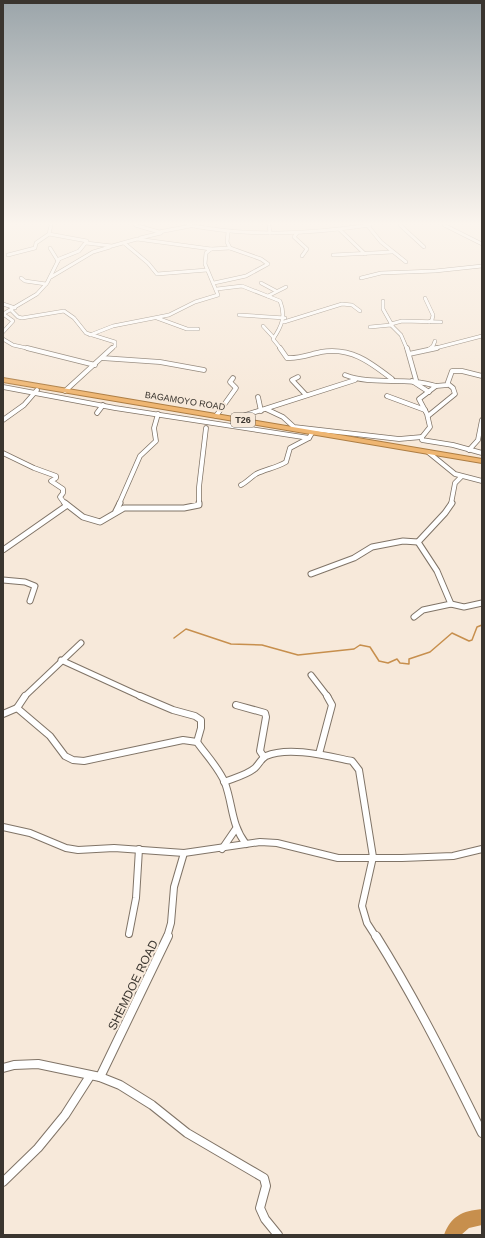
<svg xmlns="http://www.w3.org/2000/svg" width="485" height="1238" viewBox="0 0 485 1238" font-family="Arial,sans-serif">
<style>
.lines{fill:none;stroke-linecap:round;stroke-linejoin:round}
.stream{stroke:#c78f4d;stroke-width:1.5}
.river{fill:#c78f4d;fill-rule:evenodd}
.minor-far4-casing{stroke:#807467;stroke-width:4}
.minor-far3-casing{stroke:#807467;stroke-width:5.5}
.minor-far2-casing{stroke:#807467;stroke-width:7}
.minor-far1-casing{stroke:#807467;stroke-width:8}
.minor-casing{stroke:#807467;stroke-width:10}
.trunk-casing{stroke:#ad7d43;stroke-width:2}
.minor-far4{stroke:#fff;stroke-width:3}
.minor-far3{stroke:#fff;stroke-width:4}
.minor-far2{stroke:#fff;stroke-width:5}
.minor-far1{stroke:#fff;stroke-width:6}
.minor{stroke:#fff;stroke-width:8}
.trunk{fill:#efb672;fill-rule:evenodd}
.labels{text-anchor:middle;stroke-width:4;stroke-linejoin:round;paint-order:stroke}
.far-street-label{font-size:9px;fill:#3a352f;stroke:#f7e9da}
.shield{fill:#f7e9da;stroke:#736b62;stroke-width:1}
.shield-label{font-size:9px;font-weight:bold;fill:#3a352f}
.near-street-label{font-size:12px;fill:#3a352f;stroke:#f7e9da}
</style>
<rect width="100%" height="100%" fill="#f7e9da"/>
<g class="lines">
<polyline class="stream" points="174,638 186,629 231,644 262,645 298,655 354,649 360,645 370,647 379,661 388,663 397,659 400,663 409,664 409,659 430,652 452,633 469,641 472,640 477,627 482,625"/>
<path class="river" d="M482,1209V1225L469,1228L461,1235H444C451,1216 462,1211 482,1209Z"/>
<defs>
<g id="minor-far4">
<polyline points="135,225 159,232 190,226"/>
<path d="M188,225C249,237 309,234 370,225"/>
<polyline points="269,225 270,233"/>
<polyline points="400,225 424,247"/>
<polyline points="444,225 482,244"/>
<polyline points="368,226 381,242 406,262"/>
<polyline points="339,229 365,254"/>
<polyline points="297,233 294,237 307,249 302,256"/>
<polyline points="140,238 161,233"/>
<polyline points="86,243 112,246 137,239 211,249 230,248"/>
<polyline points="124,243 148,263 157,274 207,270"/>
<polyline points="50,248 58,261"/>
<polyline points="8,255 35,248 36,243 49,234 51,225"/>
<polyline points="333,255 392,252"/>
<polyline points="51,277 93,252 110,247"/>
<polyline points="21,278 25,281 46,284"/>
<polyline points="361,278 381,273 435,271 482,266"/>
<polyline points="214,283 246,276 268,264 261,259 230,248 227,242 228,232"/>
<polyline points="261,283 276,291"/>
<path d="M217,289L242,286L280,301C286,316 282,326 273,339L281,349"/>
<polyline points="268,296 286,287"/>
<polyline points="425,298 433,315 432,320 429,322"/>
<polyline points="383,301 383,309 392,325"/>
<polyline points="3,304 15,308"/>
<polyline points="11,310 18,317 22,318 64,311 74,318 86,333 115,342 115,346 111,349"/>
<polyline points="3,314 37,294 47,283 59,259 79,251 87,241 49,234"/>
<polyline points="3,314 13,321 3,332"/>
<polyline points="239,315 285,318"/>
<polyline points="157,318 187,329 198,329"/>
<polyline points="284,322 342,304 352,305 360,311"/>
<polyline points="391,324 402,321 441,322"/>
<polyline points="263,326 274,338"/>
<polyline points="370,327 391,325 401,335 407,349"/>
<polyline points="90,335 113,326 169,315 195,302 218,295 205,264 206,253 211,249"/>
<polyline points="3,339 13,345 31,349"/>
<polyline points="429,349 433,346 435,341"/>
<polyline points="432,349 482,336"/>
</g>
<g id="minor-far3">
<polyline points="27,348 95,365"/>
<path d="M280,348L287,358H290C301,358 311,354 321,352C351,347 370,362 392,379"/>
<polyline points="407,348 416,380"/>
<polyline points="409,354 437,348"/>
<polyline points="102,358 160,362 204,370"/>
<path d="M345,375C373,386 406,376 436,386"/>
<polyline points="482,376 462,371 452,371 447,385 436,386 419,399 427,414 430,427 422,437 422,440 453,445 482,453"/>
<polyline points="298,377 292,380 306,395"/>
<polyline points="412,381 429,392"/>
<polyline points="3,387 115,408 309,438"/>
<polyline points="65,391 112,348"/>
<polyline points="387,396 425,410"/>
<polyline points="258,397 261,411"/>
<polyline points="266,409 283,417 294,427 399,439 422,437"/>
<polyline points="97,413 103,405"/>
<polyline points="216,416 236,388 230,382 233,378"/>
<polyline points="428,416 455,394 453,388 448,384"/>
<polyline points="233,419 355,380"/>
<polyline points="3,420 24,405 37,390"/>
<polyline points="469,450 478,440 482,420"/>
<polyline points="428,452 455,474 482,481"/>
<polyline points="3,453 34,468 56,476 56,478 51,481 63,489 63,493 60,497 65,504"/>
<path d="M241,485C247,482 251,477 256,474C266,469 276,468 286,462L290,448L309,438L312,433"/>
<polyline points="119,504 140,456 156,441 154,428 158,414"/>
<polyline points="199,504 199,487 206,428"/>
<polyline points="451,504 455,483 461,477"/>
</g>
<g id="minor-far2">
<polyline points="65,503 83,517 100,522 124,508 184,508 199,505 199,503"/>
<polyline points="116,511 120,503"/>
<polyline points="3,550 66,506"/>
<polyline points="311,574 354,558 372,547 403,541 418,542"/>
<polyline points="3,580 25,582 35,586 30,601"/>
<polyline points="451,604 464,607 482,603"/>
<polyline points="414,617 423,610 451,604 437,571 418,542 445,513 452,503"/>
<polyline points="61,660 142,697"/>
<polyline points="311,675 328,697"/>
<polyline points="24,697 81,643"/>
</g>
<g id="minor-far1">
<path d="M25,696L17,708L50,736L65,756L73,760L84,761L183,740L197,742C206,755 219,768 225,783C233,805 231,825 246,844"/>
<polyline points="140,696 173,710 195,716 201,720 201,728 197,742"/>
<polyline points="236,705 265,713 266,717 260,751 264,757"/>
<polyline points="3,714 17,708"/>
<polyline points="319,754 332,705 327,696"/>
<path d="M224,782C234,778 247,775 255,768C259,764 261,759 266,756C289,746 327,756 352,761L359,770L373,857L362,906L367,923L376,937"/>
<polyline points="3,827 30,833 66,848 78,850 114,848 184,853 260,842 277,843 338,858 402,858 453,856 482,849"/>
<polyline points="222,849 235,830"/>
<polyline points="129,934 136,898 139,849"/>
<polyline points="167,937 171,923 174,887 184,853"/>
</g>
<g id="minor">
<path d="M376,936C416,1000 449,1066 482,1133"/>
<polyline points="3,1068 14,1065 38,1064 100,1077 120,1085 152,1105 187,1133 264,1178 266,1186 260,1208 265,1219 278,1235"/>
<polyline points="100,1077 168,936"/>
<polyline points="3,1182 38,1148 65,1115 90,1076"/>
</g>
<polygon id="trunk" points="3,378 482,459 482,463 3,382"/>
</defs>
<use href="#minor-far4" class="minor-far4-casing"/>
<use href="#minor-far3" class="minor-far3-casing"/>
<use href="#minor-far2" class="minor-far2-casing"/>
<use href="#minor-far1" class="minor-far1-casing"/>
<use href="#minor" class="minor-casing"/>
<use href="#trunk" class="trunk-casing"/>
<use href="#minor-far4" class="minor-far4"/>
<use href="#minor-far3" class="minor-far3"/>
<use href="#minor-far2" class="minor-far2"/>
<use href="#minor-far1" class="minor-far1"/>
<use href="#minor" class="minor"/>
<use href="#trunk" class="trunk"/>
</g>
<linearGradient id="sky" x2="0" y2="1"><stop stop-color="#9ba5aa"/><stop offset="0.56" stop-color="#fbf5ee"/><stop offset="1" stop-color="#fbf5ee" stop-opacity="0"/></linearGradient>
<rect width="485" height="399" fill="url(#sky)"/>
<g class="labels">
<g class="far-street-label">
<text transform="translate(185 401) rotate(9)" y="3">BAGAMOYO ROAD</text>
</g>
<rect class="shield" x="231" y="413" width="24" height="14" rx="3"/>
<g class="shield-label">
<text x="243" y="423">T26</text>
</g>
<g class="near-street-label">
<text transform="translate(133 985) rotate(-64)" y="4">SHEMDOE ROAD</text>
</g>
</g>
<rect width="485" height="1238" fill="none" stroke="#3a352f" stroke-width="8"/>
</svg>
